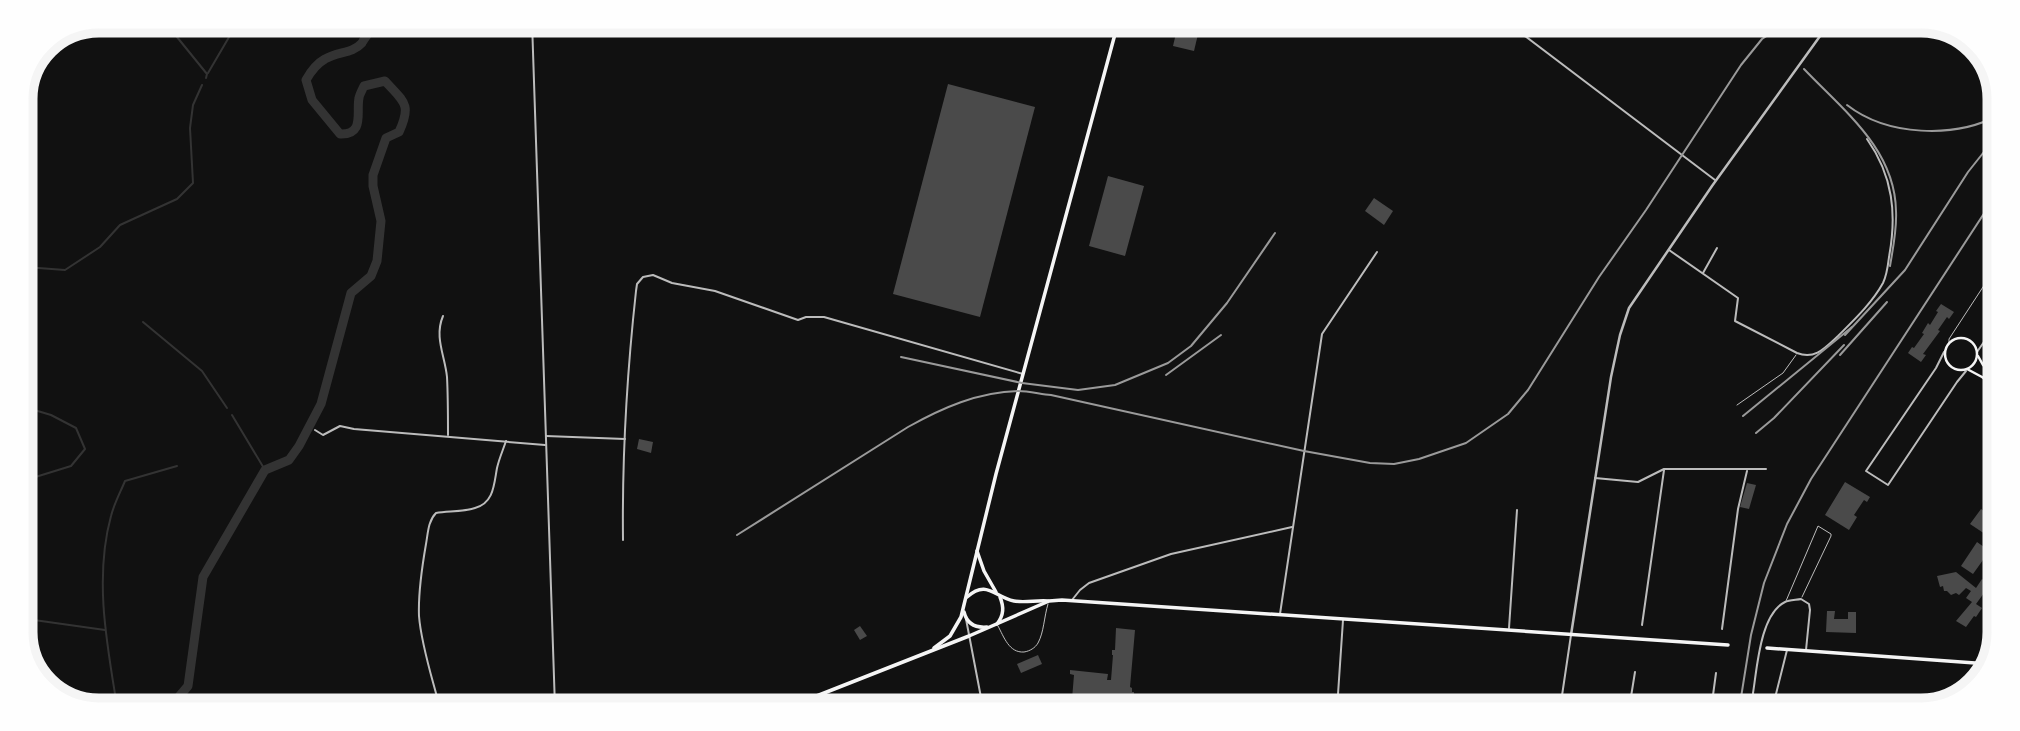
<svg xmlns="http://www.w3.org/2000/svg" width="2020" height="731" viewBox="0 0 2020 731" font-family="'DejaVu Sans',sans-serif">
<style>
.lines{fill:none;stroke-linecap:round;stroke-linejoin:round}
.stream{stroke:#333;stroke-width:2}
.river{stroke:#333;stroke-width:9}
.building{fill:#4a4a4a}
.service{stroke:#bcbcbc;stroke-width:1}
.minor{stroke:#bcbcbc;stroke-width:2}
.tertiary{stroke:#bcbcbc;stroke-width:2.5}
.secondary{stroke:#f5f5f5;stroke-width:2.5}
.primary{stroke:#f5f5f5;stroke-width:3.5}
.rail{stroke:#9a9a9a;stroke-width:2}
.rim{fill:none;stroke:#f5f5f5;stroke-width:9}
</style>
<rect width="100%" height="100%" fill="#111"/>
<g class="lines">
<g class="stream">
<polyline points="164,21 207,74 206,78"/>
<polyline points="208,73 232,32 235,21"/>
<polyline points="25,267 65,270 100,247 120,225 177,199 193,183 190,128 193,105 202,85"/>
<polyline points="21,268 25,267 24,106"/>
<polyline points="143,322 202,371 227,408"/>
<polyline points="21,406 51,415 76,428 85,449 71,466 29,479 21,485"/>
<polyline points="232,415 265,470"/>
<polyline points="21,616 34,620 105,630"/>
<path d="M117,706C107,645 94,578 111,516C114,504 120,493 125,481L177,466"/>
</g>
<g class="river">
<polyline points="363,41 376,22"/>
<path d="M171,706L188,686L203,577L265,470L289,460L299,446L321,404L351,293L371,276L377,261L381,221L373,186V175L386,138L399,132C412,104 404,102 385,81L364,86C363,88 359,96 359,98C356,112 365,135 340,134L312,100L306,80C311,71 316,64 325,59C338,51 352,54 362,43"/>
</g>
</g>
<g class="building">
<polygon points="1178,25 1199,30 1194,51 1173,46"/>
<polygon points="948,84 1035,107 980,317 893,294"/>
<polygon points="1108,176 1144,186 1125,256 1089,246"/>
<polygon points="1374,198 1393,211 1384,225 1365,211"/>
<polygon points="1941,304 1954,312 1949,319 1947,317 1938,330 1940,331 1923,354 1926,355 1921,362 1908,353 1912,347 1914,348 1924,334 1922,333 1928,323 1930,325 1938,312 1936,311"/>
<polygon points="639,439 653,442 651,453 637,449"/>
<polygon points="1845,482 1870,497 1867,502 1864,500 1854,515 1857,517 1849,530 1825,515"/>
<polygon points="1747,483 1756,485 1749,509 1740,507"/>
<polygon points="1981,509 1995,519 1991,525 1996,529 1996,563 1993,567 1983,560 1973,574 1961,566 1977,542 1984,547 1994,532 1989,528 1985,534 1970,524"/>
<polygon points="1956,572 1976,588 1982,579 1992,586 1986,595 1984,593 1976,604 1982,608 1976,617 1974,616 1966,627 1956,621 1972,602 1966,598 1971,591 1966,588 1959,595 1956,593 1951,595 1947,591 1944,591 1943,586 1940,587 1937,576"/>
<polygon points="1827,611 1835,611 1834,619 1848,619 1848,612 1856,612 1856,633 1826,632"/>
<polygon points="860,626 867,636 860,640 854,630"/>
<polygon points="1116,628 1135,630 1130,687 1132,688 1132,692 1134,692 1134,697 1129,696 1129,701 1109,700 1109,695 1106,694 1105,702 1072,699 1074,675 1070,674 1070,670 1108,674 1107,680 1111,680 1113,655 1112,655 1112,650 1115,650"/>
<polygon points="1038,655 1042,664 1021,673 1017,664"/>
</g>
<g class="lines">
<g class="service">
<polyline points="1949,343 1949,339 1998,264"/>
<polyline points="1737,405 1783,373 1796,355"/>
<polyline points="1786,601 1818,526 1831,534 1831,536 1802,597"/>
<path d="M998,626C1004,637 1009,653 1024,652C1030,651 1035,648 1038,643C1044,632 1044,617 1048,604"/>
<polyline points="1773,710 1774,704"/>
</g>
<g class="minor">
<polyline points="532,22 555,707"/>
<polyline points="1509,24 1715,180"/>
<path d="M1669,250L1738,298L1735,321L1797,353C1815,360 1825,348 1838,336C1854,320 1872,303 1883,283C1887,275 1888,265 1889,257C1897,214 1893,176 1867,139"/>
<polyline points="1703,273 1717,248"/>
<path d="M443,316C434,337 445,356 447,377C448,396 448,415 448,435"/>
<polyline points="1944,352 1936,368 1866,471 1888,485 1957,382 1966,371"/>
<polyline points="1977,352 1997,323"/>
<polyline points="315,430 323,435 340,426 354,429 545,445"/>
<polyline points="546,436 625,439"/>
<polyline points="1595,478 1638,482 1664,469 1766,469"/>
<path d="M623,540C622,457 627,373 636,291L637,284L643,277L653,275L672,283L715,291L798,320L806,317H824L1023,374"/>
<polyline points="1072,600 1080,590 1089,583 1171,554 1292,527"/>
<polyline points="1280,614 1322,334 1377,252"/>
<polyline points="966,619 983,708"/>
<polyline points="1642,625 1664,470"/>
<polyline points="1509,628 1517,510"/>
<polyline points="1722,629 1738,509 1747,471"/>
<path d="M1787,650L1774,702L1767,705H1761L1754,700L1753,693C1757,669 1760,614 1785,602C1789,600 1796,600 1801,599L1809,604L1810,610L1806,650"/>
<path d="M442,707L437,697C430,671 421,642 419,616C418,592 422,567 426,544C428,533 428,521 436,513C449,511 462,512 475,508C494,503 494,484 497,468C499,459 503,450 506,441"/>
<polyline points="1337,709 1343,620"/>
<polyline points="1560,709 1571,635"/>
<polyline points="1629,709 1635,672"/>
<polyline points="1711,710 1716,673"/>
</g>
<polyline class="tertiary" points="1571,635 1611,377 1620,335 1629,308 1712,186 1828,25"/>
<g class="secondary">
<circle cx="1961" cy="354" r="16"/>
<polyline points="1978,356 1983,365 1997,376"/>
<polyline points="1967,369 1982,377 1997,388"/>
</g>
<g class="primary">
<polyline points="977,551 984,571 996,592"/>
<path d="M967,597C987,579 994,597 1014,601C1025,603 1037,600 1048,601"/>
<path d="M964,612C967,624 976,628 987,627"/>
<path d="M997,624C1004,615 1004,607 1000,597"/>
<polyline points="934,648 950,636 961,617 996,474 1118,23"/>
<polyline points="1767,648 1989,664"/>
<polyline points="1983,662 1994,657"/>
<polyline points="786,708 969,636 1049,601 1062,600 1728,645"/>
</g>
<g class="rail">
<path d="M1804,69C1844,111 1895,149 1896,211C1897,230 1893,248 1890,266"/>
<polyline points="1996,89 1997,89"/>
<path d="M1847,105C1887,136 1954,139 1999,115"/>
<polyline points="1845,335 1905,270 1968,172 1999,133"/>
<polyline points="1840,355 1887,302"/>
<polyline points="901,357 1022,383 1078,390 1115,385 1168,363 1191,346 1227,303 1275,233"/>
<polyline points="1166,375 1221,335"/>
<polyline points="1743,416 1852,327"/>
<polyline points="1756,433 1774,418 1844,345"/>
<path d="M737,535L908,427C942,408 978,392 1018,391C1029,391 1040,394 1051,395L1304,451L1370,463L1394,464L1419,459L1466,443L1508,414L1528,390L1599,277L1646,210L1741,65L1762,39L1783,25"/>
<polyline points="1739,710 1751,635 1764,583 1787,524 1811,479 1998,192"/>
</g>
</g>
<path d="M0 0H2020V731H0ZM99 33H1921A66 66 0 0 1 1987 99V632A66 66 0 0 1 1921 698H99A66 66 0 0 1 33 632V99A66 66 0 0 1 99 33Z" fill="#fefefe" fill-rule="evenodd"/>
<path class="rim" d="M99 33H1921A66 66 0 0 1 1987 99V632A66 66 0 0 1 1921 698H99A66 66 0 0 1 33 632V99A66 66 0 0 1 99 33Z"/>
</svg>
